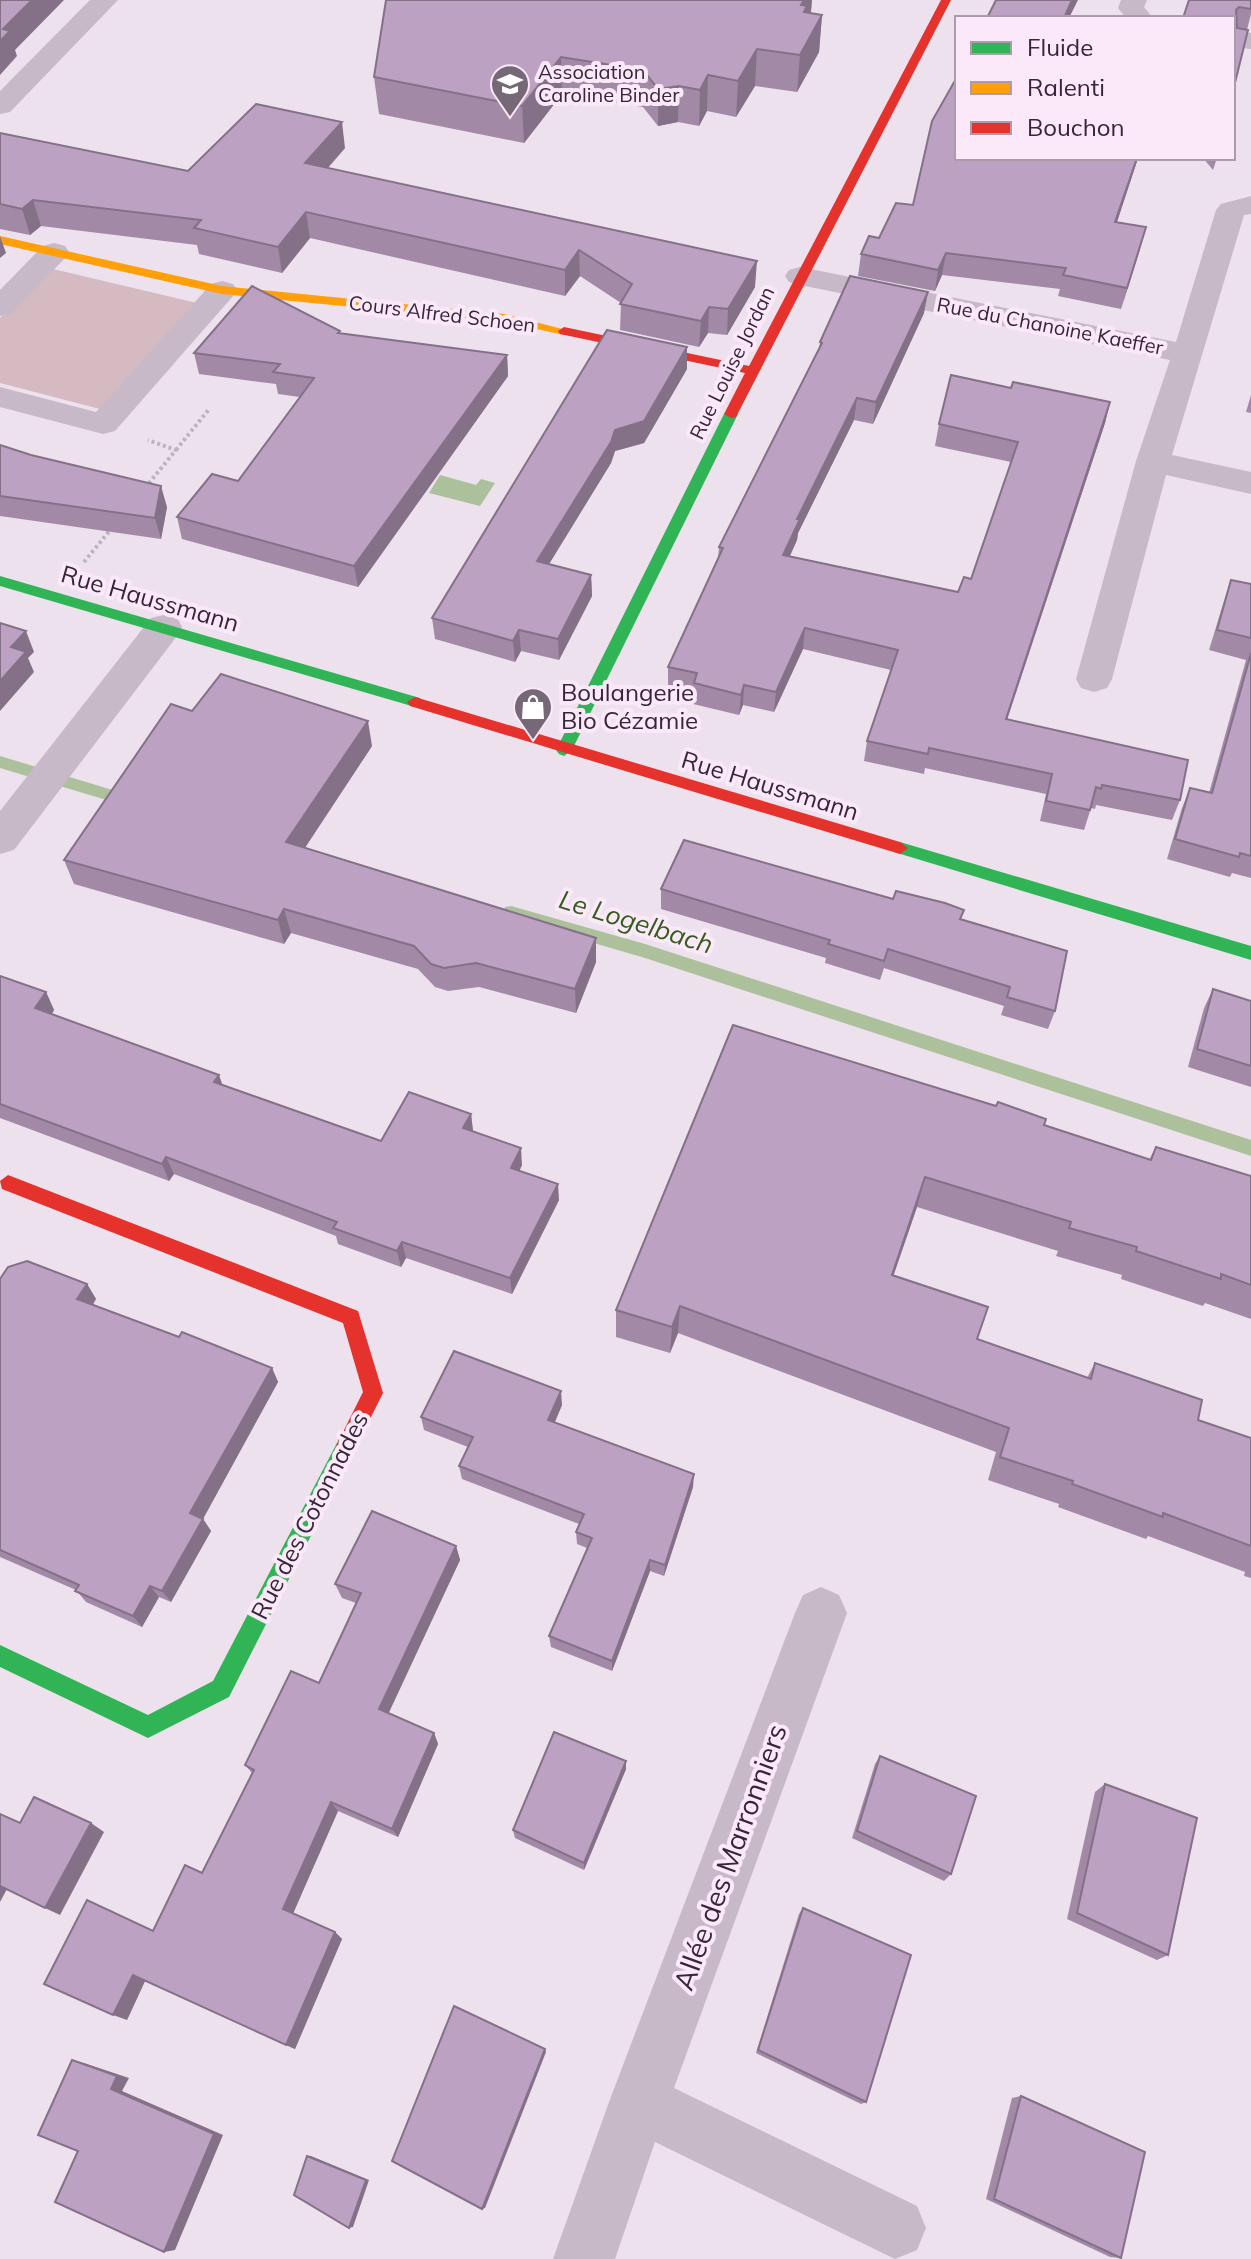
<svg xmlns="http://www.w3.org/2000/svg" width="1251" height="2259" viewBox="0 0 1251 2259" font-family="Mulish,sans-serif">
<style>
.green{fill:#d6bac2}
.water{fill:#acc09b}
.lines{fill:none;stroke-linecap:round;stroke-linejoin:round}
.stream{fill:#acc09b;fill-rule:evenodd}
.path{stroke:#bfb2bf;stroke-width:4;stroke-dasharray:3 3;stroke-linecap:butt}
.street{fill:#c7b9c7;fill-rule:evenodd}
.fast{fill:#30b455;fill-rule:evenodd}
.slow{fill:#ff9f0a;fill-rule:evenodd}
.jam{fill:#e5322d;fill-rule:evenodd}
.wall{fill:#a28aa7}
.shaded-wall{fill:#847188}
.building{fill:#bca1c2;stroke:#847188;stroke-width:2}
.labels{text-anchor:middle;stroke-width:8;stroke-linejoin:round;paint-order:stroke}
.far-poi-label{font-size:20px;fill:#362738;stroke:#fbe8f9;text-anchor:start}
.far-street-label{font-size:20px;fill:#362738;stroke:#fbe8f9}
.street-label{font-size:24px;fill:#362738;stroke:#fbe8f9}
.poi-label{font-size:24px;fill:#362738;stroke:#fbe8f9;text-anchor:start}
.water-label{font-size:26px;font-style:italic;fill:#345c1a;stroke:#fbe8f9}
.near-street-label{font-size:28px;fill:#362738;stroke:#fbe8f9}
</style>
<rect width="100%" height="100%" fill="#ede1ed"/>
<polygon class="green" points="49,268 197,303 100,409 0,383 0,318"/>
<polygon class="water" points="440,475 476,485 481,479 495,483 480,506 429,493"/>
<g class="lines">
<g class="stream">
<polygon points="0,756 139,798 141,802 133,808 0,768"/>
<polygon points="511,906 645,944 1251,1140 1251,1156 645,958 505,917 503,912 505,907"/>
</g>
<g class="path">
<polyline points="176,450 210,408"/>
<polyline points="145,488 176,450 148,440"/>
<polyline points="84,562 111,529"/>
</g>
<g class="street">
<polygon points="90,0 118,0 10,112 0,114 0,91"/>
<polygon points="1121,0 1147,0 1144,7 1153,18 1126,18 1118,8"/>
<polygon points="1233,31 1251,33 1251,49 1233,47"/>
<polygon points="1251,196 1251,214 1244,215 1172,455 1251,472 1251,494 1166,475 1112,679 1107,688 1094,692 1081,688 1076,679 1136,461 1170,360 800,285 789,282 785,276 789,270 800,267 1176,342 1216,210 1221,204"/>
<polygon points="54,243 65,246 69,252 65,258 11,314 0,316 0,290 43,246"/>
<polygon points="222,281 233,284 237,290 233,296 115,431 103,434 0,407 0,387 96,412 211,284"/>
<polygon points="164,615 177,618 182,627 177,636 14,850 0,854 0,811 151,618"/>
<polygon points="821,1587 839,1595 847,1613 674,2088 917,2206 926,2228 917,2250 895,2259 655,2142 615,2259 553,2259 609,2102 795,1613 803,1595"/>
</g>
<g class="fast">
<polygon points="731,410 738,414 572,750 564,756 559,754 556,750 724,414"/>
<polygon points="0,576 420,698 423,702 415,707 0,586"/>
<polygon points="900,842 1251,946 1251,960 894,852 892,848 894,844"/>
<polygon points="346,1436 353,1439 356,1446 353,1453 229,1697 148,1738 0,1667 0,1645 148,1715 213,1681 339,1439"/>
</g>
<polygon class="slow" points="0,236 222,286 504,314 570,331 564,335 504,322 222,294 0,244"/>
<g class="jam">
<polygon points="941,0 951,0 736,417 731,418 724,414 745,373 560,334 558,331 564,327 749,366"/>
<polygon points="415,697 900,842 908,848 900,854 410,706 407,702"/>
<polygon points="8,1175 358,1311 383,1393 353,1453 346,1456 339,1453 336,1446 363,1392 343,1323 2,1189 0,1181"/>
</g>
</g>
<g class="wall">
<polygon points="386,0 812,0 811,13 822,15 819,52 797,92 755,86 736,117 707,111 699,126 678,122 658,126 643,107 562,94 524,143 379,114 374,77"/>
<polygon points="1251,0 1251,14 1247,30 1183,18"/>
<polygon points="0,133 188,171 345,148 328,168 755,287 727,335 708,333 699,347 620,330 621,303 580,276 565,296 310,238 282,273 199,254 197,245 41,226 30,235 0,229"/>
<polygon points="957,158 1138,158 1117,222 1140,249 1121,309 1058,296 1060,289 942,275 935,291 858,276 861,254 879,238 913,205"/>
<polygon points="1203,158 1217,158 1213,170"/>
<polygon points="924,313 873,424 854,420 798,533 797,540 790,556 958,592 971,579 1011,462 935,446 939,424 1011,388 1110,402 1105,423 1007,720 1180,800 1172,820 1096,805 1095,809 1091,808 1084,830 1040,821 1046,794 925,768 924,774 864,761 867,741 891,670 803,649 774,712 743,705 739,715 693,704 693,693 668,687 668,667 718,558 719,547 819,349 820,342"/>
<polygon points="340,333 507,355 508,376 358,587 182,539 177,517 238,481 300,397 278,394 276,384 199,374 194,353"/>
<polygon points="687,369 644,443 615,451 611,463 549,564 591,575 592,596 559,660 521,651 515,662 435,639 432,618"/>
<polygon points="1251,395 1251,413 1246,412"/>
<polygon points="0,445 167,507 161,539 0,516"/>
<polygon points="1231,580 1251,584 1251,878 1232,873 1230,877 1167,859 1182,808 1190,788 1209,793 1246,660 1209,650 1224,601"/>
<polygon points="192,711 372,746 305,848 596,962 576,1013 479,987 448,991 435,987 418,969 291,933 284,944 74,884 64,860"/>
<polygon points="661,889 961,919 1055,1011 1048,1029 1001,1015 1004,1006 884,968 880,980 825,963 826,958 661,909"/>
<polygon points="0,976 46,992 54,1010 52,1014 223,1085 381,1141 471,1114 473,1132 522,1165 519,1171 559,1200 512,1294 406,1258 401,1267 338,1244 336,1236 174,1174 169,1181 0,1118"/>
<polygon points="1213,989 1251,1001 1251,1087 1188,1067 1204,1008"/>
<polygon points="1044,1125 1149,1160 1156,1147 1251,1176 1251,1319 1205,1303 1203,1306 1121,1279 1122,1275 1056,1256 1058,1251 917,1207 893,1276 977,1339 1087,1378 1095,1363 1198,1420 1251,1438 1251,1578 1244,1576 1245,1572 1148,1536 1146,1539 1058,1507 1059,1504 988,1480 996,1452 678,1333 670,1353 616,1337 616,1310"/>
<polygon points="0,1279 87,1284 96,1299 93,1305 179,1337 272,1368 278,1382 203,1519 211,1531 171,1602 159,1597 142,1627 86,1602 76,1590 0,1557"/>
<polygon points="562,1405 554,1423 693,1487 664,1576 650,1571 612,1671 551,1647 549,1636 587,1548 577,1544 576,1532 579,1524 462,1479 459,1466 468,1447 424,1430 421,1417"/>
<polygon points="456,1546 460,1560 388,1713 434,1733 438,1744 398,1837 338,1811 293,1913 335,1932 342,1939 295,2049 145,1981 127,2020 153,1931 202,1873 252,1773 245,1765 319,1683 356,1603 342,1598 335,1584"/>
<polygon points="880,1756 951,1874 944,1881 852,1838 875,1764"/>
<polygon points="626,1769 584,1870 515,1838 513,1830"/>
<polygon points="1105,1784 1168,1955 1157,1960 1067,1919 1095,1792"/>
<polygon points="803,1908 866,2102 861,2104 756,2053 799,1914"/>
<polygon points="1021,2096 1121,2258 1110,2257 986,2199 1012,2098"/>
</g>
<g class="shaded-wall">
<polygon points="32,0 64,0 15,50 17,56 0,75 0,41 3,29"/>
<polygon points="804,0 812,0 810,19 805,28 801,5"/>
<polygon points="1072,0 1078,0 1069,18 1064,18"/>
<polygon points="822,15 819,52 797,92 800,55"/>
<polygon points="757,49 755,86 736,117 738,81"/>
<polygon points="561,57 562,94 524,143 522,106"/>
<polygon points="708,75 707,111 699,126 700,90"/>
<polygon points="679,86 678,122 658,126 658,89"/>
<polygon points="342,122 345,148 309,189 305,163"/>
<polygon points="1137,158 1138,158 1110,243 1115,222"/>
<polygon points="33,200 41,226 30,235 22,209"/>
<polygon points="306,212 310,238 282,273 278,247"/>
<polygon points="1146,227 1140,249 1121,309 1127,288"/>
<polygon points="0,236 6,253 0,258"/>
<polygon points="579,250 580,276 565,296 565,270"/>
<polygon points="946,253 942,275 935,291 938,270"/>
<polygon points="757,261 755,287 727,335 728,309"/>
<polygon points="928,292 924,313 873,424 876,402"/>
<polygon points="709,307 708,333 699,347 701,321"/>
<polygon points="687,347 687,369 644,443 615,451 611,463 538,582 537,561 615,430"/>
<polygon points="507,355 508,376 358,587 354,566"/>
<polygon points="857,398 854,420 798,533 797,540 781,575 783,555 797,519"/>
<polygon points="1110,402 1105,423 1000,740 1006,719"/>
<polygon points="161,486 167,507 161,539 155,518"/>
<polygon points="591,575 592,596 559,660 558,639"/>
<polygon points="805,628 803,649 774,712 776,692"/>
<polygon points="519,630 521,651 515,662 513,641"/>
<polygon points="26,631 34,652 28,658 34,672 0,711 0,681 11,647"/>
<polygon points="744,685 743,705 739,715 741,695"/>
<polygon points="368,721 372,746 292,867 286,842"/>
<polygon points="284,909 291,933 284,944 278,920"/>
<polygon points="596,938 596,962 576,1013 575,989"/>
<polygon points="46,992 54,1010 44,1026 35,1008"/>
<polygon points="219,1075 225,1092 214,1082"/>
<polygon points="471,1114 473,1131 466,1145 463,1128"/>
<polygon points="521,1148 522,1165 513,1185 511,1168"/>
<polygon points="166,1157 174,1174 169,1181 162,1164"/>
<polygon points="925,1177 917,1207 884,1303 892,1275"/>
<polygon points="558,1184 559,1200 512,1294 510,1278"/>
<polygon points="402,1242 406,1258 401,1267 397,1251"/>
<polygon points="87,1284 96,1299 86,1314 77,1299"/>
<polygon points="680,1306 678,1333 670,1353 672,1327"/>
<polygon points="272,1368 278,1382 199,1526 190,1513"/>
<polygon points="561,1391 562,1405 550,1434 548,1420"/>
<polygon points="694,1474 693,1487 664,1576 665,1565"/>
<polygon points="203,1519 211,1531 171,1602 162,1591"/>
<polygon points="456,1546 460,1560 385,1721 379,1709"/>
<polygon points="650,1560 650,1571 612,1671 612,1661"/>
<polygon points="150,1586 159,1597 142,1627 133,1616"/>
<polygon points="434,1733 438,1744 398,1837 392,1829"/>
<polygon points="626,1761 626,1769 584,1870 584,1863"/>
<polygon points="331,1802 338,1811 292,1916 283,1909"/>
<polygon points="91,1823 104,1832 60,1915 45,1908"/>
<polygon points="0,1886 7,1889 0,1902"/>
<polygon points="335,1932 342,1939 295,2049 286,2045"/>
<polygon points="133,1975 145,1981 127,2020 113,2015"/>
<polygon points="545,2049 546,2052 485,2208 482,2209"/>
<polygon points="72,2060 84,2063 129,2078 122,2091 223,2135 175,2250 164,2252 111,2089"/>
<polygon points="307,2156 311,2156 369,2180 353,2227 349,2228"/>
</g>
<g class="building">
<polygon points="0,0 32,0 3,29 10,31 0,41"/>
<polygon points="386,0 804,0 801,5 807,6 804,12 822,15 800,55 757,49 738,81 708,75 700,90 679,86 658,89 643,70 561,57 522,106 374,77"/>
<polygon points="996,0 1072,0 1064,18 987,18"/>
<polygon points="1189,0 1251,0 1251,9 1239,7 1236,10 1237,28 1248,30 1233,91 1233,18 1183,18"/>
<polygon points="957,77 957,158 1137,158 1115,222 1146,227 1127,288 1063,275 1066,268 946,253 938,270 861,254 869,236 879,238 896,203 913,205 932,121"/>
<polygon points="256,104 342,122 305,163 757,261 728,309 709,307 701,321 620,304 632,284 579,250 565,270 306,212 278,247 194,228 201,220 33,200 22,209 0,204 0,133 188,171"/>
<polygon points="850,276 928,292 876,402 857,398 797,519 800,519 783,555 958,592 964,577 971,579 1018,442 939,424 951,375 1011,388 1013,382 1110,402 1006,719 1188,760 1180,800 1102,785 1101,789 1096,787 1090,810 1046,801 1052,774 929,748 928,754 867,741 898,650 805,628 776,692 744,685 741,695 694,683 697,673 668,667 723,548 719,547 822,343 820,342"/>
<polygon points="252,286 340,331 338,333 507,355 354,566 177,517 212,474 238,481 314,378 273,372 280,364 194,353"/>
<polygon points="607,330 687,347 644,421 615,430 611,442 537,561 591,575 558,639 519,630 513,641 432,618"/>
<polygon points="0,445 31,455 161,486 155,518 0,496"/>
<polygon points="1231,580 1251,584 1251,638 1217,630"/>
<polygon points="0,623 26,631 11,647 26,652 0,681"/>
<polygon points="1251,653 1251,856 1240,853 1239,857 1175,839 1190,788 1212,793"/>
<polygon points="221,674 368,721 286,842 596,938 575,989 476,963 444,968 431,964 414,946 284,909 278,920 64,860 171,704 192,711"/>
<polygon points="684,840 893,899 896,891 945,903 964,910 960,919 1067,951 1055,1011 1007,997 1010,987 888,949 884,961 828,944 830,940 661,889"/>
<polygon points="0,976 46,992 35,1008 219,1075 214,1082 381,1141 409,1092 471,1114 463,1128 521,1148 511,1168 558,1184 510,1278 402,1242 397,1251 333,1228 337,1222 166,1157 162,1164 0,1104"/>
<polygon points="1213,989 1251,1001 1251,1066 1197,1049"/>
<polygon points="733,1025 996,1106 998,1102 1046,1119 1044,1125 1151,1160 1156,1147 1251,1176 1251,1285 1221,1274 1221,1279 1136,1251 1137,1247 1069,1228 1071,1222 925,1177 892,1275 988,1307 977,1339 1091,1379 1095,1363 1202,1400 1198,1420 1251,1438 1251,1546 1163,1513 1163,1517 1072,1484 1073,1481 1000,1457 1009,1428 680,1306 672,1327 616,1310"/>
<polygon points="27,1261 87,1284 77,1299 179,1337 182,1332 272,1368 190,1513 203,1519 162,1591 150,1586 133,1616 75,1591 79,1585 0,1550 0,1279 8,1267"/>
<polygon points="454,1351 561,1391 548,1420 694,1474 665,1565 650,1560 612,1661 549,1636 592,1538 576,1532 584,1514 459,1466 473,1437 421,1417"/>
<polygon points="372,1511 456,1546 379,1709 434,1733 392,1829 331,1802 283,1909 335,1932 286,2045 133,1975 113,2015 44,1984 87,1900 153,1931 185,1865 202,1873 254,1770 245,1765 291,1671 319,1683 361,1593 335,1584"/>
<polygon points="554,1732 626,1761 584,1863 513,1830"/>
<polygon points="880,1756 976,1796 951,1874 857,1831"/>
<polygon points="1105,1784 1197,1818 1168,1955 1077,1913"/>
<polygon points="34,1797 91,1823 45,1908 0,1886 0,1814 20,1823"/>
<polygon points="803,1908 911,1955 866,2102 758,2050"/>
<polygon points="454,2006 545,2049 482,2209 392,2161"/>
<polygon points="72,2060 117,2076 111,2089 214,2134 164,2252 55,2202 78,2151 38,2135"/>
<polygon points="1021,2096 1145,2152 1121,2258 994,2199"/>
<polygon points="307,2156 366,2180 349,2228 294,2195"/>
</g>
<defs>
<symbol id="school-pin" viewBox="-11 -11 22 30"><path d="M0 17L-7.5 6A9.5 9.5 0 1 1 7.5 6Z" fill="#766877" stroke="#fbe8f9"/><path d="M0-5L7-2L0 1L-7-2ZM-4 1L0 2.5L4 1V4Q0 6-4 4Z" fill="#fff"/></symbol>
<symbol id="shop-pin" viewBox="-11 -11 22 30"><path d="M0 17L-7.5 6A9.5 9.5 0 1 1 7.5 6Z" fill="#766877" stroke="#fbe8f9"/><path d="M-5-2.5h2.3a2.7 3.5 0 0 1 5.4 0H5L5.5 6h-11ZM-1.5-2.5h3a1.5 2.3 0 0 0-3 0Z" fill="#fff"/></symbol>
</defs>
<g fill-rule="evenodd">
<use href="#school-pin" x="488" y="62" width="44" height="60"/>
<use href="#shop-pin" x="511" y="685" width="44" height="60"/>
</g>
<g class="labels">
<g class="far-poi-label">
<text x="538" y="79">Association<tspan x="538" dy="23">Caroline Binder</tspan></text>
</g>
<g class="far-street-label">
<text transform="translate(442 314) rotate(7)" y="7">Cours Alfred Schoen</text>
<text transform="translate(1050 326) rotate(11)" y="7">Rue du Chanoine Kaeffer</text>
<text transform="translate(732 363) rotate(-64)" y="7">Rue Louise Jordan</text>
</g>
<g class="street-label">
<text transform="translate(150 599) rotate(16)" y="8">Rue Haussmann</text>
<text transform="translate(770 786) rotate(17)" y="8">Rue Haussmann</text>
<text transform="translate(310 1516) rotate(-63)" y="8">Rue des Cotonnades</text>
</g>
<g class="poi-label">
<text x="561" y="701">Boulangerie<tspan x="561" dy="28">Bio Cézamie</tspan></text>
</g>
<g class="water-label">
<text transform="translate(636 922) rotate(17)" y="9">Le Logelbach</text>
</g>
<g class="near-street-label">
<text transform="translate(730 1857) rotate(-70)" y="10">Allée des Marronniers</text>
</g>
</g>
<rect x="955" y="16" width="280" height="144" fill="#fbe8f9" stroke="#ac9bac" stroke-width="2"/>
<rect x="971" y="42" width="40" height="12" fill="#30b455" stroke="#ac9bac" stroke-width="2"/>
<text x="1027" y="56" font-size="24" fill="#362738">Fluide</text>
<rect x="971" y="82" width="40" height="12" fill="#ff9f0a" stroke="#ac9bac" stroke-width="2"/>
<text x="1027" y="96" font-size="24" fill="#362738">Ralenti</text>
<rect x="971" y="122" width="40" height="12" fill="#e5322d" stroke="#ac9bac" stroke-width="2"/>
<text x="1027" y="136" font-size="24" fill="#362738">Bouchon</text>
</svg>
